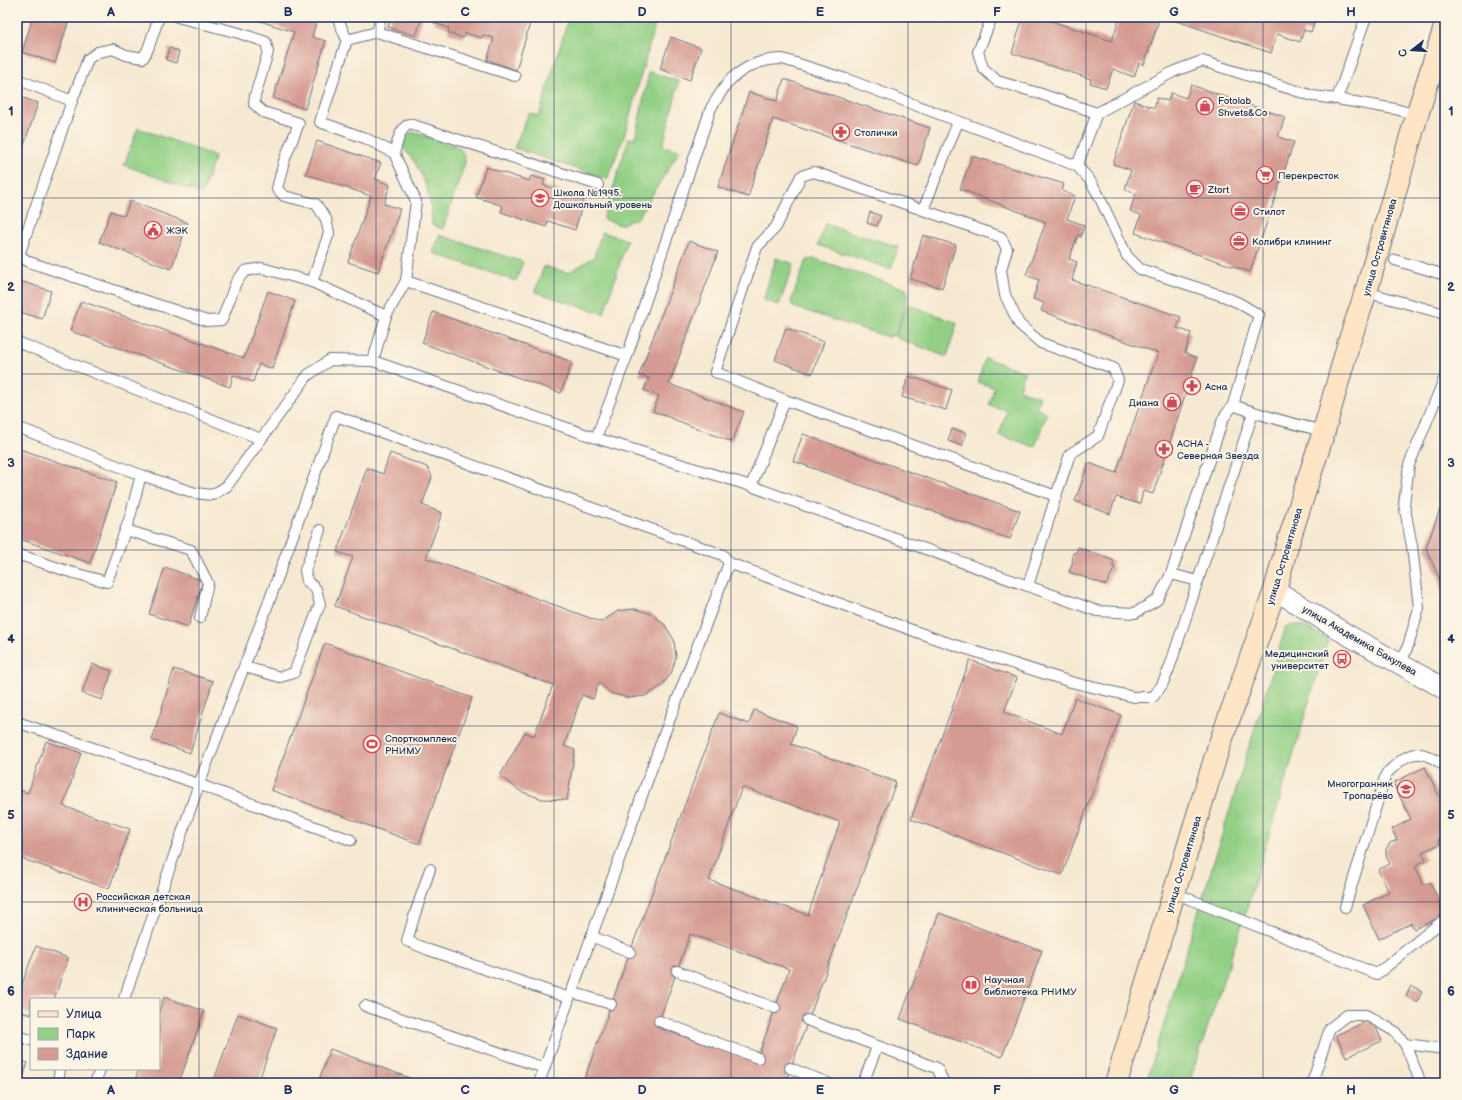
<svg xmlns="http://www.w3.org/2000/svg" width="1462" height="1100" viewBox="0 0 1462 1100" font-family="'Balsamiq Sans',sans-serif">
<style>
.green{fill:#93d085;stroke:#578072}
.building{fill:#d59b92;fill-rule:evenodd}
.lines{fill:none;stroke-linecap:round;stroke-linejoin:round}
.lane-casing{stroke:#687086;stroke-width:12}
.street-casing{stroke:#687086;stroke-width:22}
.secondary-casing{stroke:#687086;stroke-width:24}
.lane{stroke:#fff;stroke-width:10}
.street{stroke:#fff;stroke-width:20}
.secondary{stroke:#fde5c5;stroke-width:22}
.grid{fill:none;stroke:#1b2f5e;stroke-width:1;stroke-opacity:0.55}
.labels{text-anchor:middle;stroke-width:4;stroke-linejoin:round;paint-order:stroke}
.poi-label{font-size:10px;fill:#1b2f5e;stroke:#fcf5e5;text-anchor:start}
.street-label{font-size:10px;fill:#1b2f5e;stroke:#fcf5e5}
.neatline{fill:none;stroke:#1b2f5e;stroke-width:1.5}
.grid-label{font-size:13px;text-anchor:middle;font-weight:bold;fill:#1b2f5e}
</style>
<rect width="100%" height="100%" fill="#fcf5e5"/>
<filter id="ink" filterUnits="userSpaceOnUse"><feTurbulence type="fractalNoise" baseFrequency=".025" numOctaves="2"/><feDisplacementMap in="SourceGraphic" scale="8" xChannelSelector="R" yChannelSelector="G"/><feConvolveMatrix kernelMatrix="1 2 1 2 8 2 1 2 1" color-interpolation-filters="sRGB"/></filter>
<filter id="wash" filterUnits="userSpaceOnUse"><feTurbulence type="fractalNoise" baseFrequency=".012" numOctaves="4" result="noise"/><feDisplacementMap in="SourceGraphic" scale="16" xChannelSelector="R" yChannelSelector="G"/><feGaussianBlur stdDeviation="0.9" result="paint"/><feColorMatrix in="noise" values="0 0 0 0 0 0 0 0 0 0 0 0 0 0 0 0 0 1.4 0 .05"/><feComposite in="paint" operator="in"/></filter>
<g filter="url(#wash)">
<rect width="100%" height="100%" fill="#f7e9d1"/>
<g class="green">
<polygon points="569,17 657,17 624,137 607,179 514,148 529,113 539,116"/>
<polygon points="649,72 679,81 663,146 680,150 638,218 620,225 603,219 629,138 635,139"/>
<polygon points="138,128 215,156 202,194 124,165"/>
<path d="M412,132L458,147C463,151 465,157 465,163L443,229L432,225C432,195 423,169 403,148L405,137Z"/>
<polygon points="825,224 898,247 891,269 818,245"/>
<polygon points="602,232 627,240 604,314 535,292 544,266 568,273 594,257"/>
<polygon points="439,235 523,262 516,281 433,253"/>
<polygon points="776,258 794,264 779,305 763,300"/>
<polygon points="815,259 906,289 908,296 896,334 888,337 793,307 791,302 804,266 807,260"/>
<polygon points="908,304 957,323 947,357 895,337"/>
<polygon points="985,358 1025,372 1019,390 1040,397 1036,408 1047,412 1035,447 999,435 1007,411 989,405 994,388 978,382"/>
<polygon points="1295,625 1306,627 1328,639 1243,921 1189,1083 1146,1083 1286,626"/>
</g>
<g id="blocks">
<g class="building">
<polygon points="33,17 70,17 55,63 22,52"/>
<polygon points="248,17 302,17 316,22 312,37 326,41 305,109 273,98 294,32"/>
<polygon points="391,17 422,17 416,36 388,27"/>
<polygon points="429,17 532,17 516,70 487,60 494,38 483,35 482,38 465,33 464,38 448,33 449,28 434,23 435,20"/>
<polygon points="1023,17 1039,17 1112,41 1120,17 1160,17 1144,65 1139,63 1134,77 1113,69 1106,88 1090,83 1091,79 1012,53"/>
<polygon points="1165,17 1316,17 1311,32 1304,30 1300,42 1277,34 1271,53"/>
<polygon points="671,37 701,48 690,80 660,69"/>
<polygon points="169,48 179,51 176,63 166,60"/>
<polygon points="784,79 930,128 918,166 773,119 748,197 718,187 749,92 777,101"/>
<polygon points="1191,85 1285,117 1278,137 1294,142 1250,272 1135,233 1141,215 1130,211 1136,193 1125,189 1131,170 1113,164 1134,101 1154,108 1157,98 1168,101 1171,93 1186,98"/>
<polygon points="17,96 38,103 17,166"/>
<polygon points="317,141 381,163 375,179 390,185 384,204 400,209 378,272 348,262 371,196 306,174"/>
<polygon points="972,156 1064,184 1062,191 1075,196 1067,219 1084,225 1081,237 1078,235 1069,259 1077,262 1072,280 1181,317 1177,328 1191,333 1185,353 1197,358 1153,494 1143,491 1140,504 1116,497 1110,514 1075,501 1089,463 1116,473 1158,353 1041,311 1044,303 1033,299 1039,280 1026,275 1046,222 960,189"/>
<polygon points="486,167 529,181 531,176 545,180 543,185 584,199 575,230 548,221 546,227 501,212 503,206 476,197"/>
<polygon points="130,201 188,223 171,269 99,242 111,211 124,216"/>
<polygon points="870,212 881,216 877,226 867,223"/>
<polygon points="923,235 956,245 942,288 910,279"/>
<polygon points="689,241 718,252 669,384 744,412 732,442 653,411 659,396 644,390 649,378 639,375"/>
<polygon points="17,280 51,291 42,319 17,311"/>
<polygon points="268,291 295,301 272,369 259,364 253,382 233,375 230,387 70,331 81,301 244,358"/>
<polygon points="433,312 572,362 561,393 422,343"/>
<polygon points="786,328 824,342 812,374 775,360"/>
<polygon points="908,376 952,390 946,410 902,397"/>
<polygon points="952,429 966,433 962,446 948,441"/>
<polygon points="803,434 1020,511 1010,539 793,461"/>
<polygon points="17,448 117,482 90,563 17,538"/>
<polygon points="390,453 427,467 432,477 422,505 442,513 426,558 601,622 618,611 635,609 652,614 665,625 674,640 676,657 671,674 660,687 645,696 628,698 611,693 599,683 593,699 582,695 564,746 575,750 567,800 542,799 520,791 500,776 525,732 534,736 553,685 335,606 353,557 337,552 367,468 383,474"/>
<polygon points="1445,508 1445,600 1440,588 1439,578 1426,548 1440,509"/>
<polygon points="1078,547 1114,561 1112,566 1115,567 1106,585 1069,572 1072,565 1073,553 1076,553"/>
<polygon points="165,567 203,581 188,627 149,614"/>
<polygon points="325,643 472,698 419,844 271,790"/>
<polygon points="970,660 1017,678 1004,712 1062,734 1075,698 1121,715 1062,875 911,819"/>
<polygon points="92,664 112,671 102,700 82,693"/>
<polygon points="174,669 213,681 190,753 152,740"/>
<path d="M754,710L797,726L791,744L896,782L785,1083H640L637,1082L636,1083H583L630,952L719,713L749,724ZM742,787L840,822L808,915L709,880ZM690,934L789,969L756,1062L657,1027Z"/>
<polygon points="46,741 81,753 63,806 130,829 109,889 17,857 17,790 28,793"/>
<polygon points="1425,767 1440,798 1445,795 1445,837 1438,840 1440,844 1422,852 1426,860 1415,866 1424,885 1430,882 1445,915 1414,929 1411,923 1379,939 1363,905 1389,892 1378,870 1390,864 1386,856 1386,849 1390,843 1397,840 1392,829 1411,819 1393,783"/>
<polygon points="939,913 1042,951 1002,1057 900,1019"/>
<polygon points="36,946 68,958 54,999 31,999 31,1015 17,1010 17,998"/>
<polygon points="1411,986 1422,991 1417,1002 1406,996"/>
<polygon points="164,997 204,1011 179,1083 134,1083 139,1069 159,1069 159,1011"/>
<polygon points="238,1014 277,1028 258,1083 213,1083"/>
<polygon points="1372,1019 1382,1041 1346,1057 1336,1035"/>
<polygon points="330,1049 424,1083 318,1083"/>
<polygon points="17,1059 28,1063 21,1083 17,1083"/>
</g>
</g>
</g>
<g filter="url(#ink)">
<use href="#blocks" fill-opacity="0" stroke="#687086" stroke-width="1"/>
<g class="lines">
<defs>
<g id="lane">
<polyline points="177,17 239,33 266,42 268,52 255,96 254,104 263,112 299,123 284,161 277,189 284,196 316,204 326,219 329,233 312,282"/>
<polyline points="337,17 347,40 320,122 365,138 394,153 416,201 406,281 386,316 373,361"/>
<polyline points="381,17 377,32 515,76"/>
<polyline points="992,17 978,52 983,68 997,81 1038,93 1097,113 1175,71 1202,61 1313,96 1337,99"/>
<polyline points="1366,17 1337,99 1395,109 1417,115"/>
<polyline points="347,40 377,32"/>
<polyline points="17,79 72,101 19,255 29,262 207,321 222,320 236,282 245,271 262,268 312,282 386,316"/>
<polyline points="72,101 88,59 98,52 113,49 126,55 143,58 148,49 159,17"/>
<path d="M394,153C398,142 399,128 410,124L598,185"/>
<polyline points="1077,166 1097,113"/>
<polyline points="923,210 1001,237 1007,249 1001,270 1005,295 1019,324 1041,343 1113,368 1118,380 1098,436 1070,454 1056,496 785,400 715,372 757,247 776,227 801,176 814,172 923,210 958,122"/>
<polyline points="1395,260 1445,275"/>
<polyline points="406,281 627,356"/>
<polyline points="1366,292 1445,314"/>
<polyline points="17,342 261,439"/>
<path d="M1233,405C1263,416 1293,424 1324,431"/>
<path d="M17,427L141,475L195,493L212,495L227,486L308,375L330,360L373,361L596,438L751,486L1097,611L1135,613L1157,600L1171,574L1223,419L1233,405L1259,315L1239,303L1223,296L1140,269L1127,256L1098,194L1089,179L1077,166L849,80L783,59C763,59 748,65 732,78C724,86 717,99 711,108L627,356L596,438"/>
<polyline points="751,486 785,400"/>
<polyline points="126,530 191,550 208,583 200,618"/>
<polyline points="17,554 67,571 107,582 130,517 141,475"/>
<polyline points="729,563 939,640 1071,682 1134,697 1153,697 1162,685 1169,669 1253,413"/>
<polyline points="1171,574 1198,581"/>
<polyline points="1028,586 1056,496"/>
<polyline points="17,602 17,606"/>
<polyline points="1401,664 1409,643 1419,608 1412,546 1404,504 1409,465 1445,377"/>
<polyline points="245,667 280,677 294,673 320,604 316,589 307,581 305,570 320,530"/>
<polyline points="17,722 181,778 351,840"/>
<polyline points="430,869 414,917 407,941 429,950 569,998"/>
<polyline points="1174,893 1377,974 1445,919"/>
<path d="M1345,907L1386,774C1396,765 1409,749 1425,755C1432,757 1439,762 1445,766"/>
<polyline points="591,936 630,952"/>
<polyline points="677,971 775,1008"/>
<polyline points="571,992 611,1004"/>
<polyline points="124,999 199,784 270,599 336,416 723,555 729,563 663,737 539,1083"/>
<polyline points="365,1006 544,1068"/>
<polyline points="807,1020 937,1068 944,1083"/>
<polyline points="659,1021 758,1058"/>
<polyline points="17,1036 31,1040"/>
<polyline points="1405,1044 1421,1083"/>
<polyline points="790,1068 828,1083"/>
<polyline points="58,1083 60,1069"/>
<polyline points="95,1083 100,1069"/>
<polyline points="863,1083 877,1047"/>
<polyline points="1312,1083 1330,1028 1347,1015 1366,1015 1394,1031 1405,1044 1445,1049"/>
</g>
<polyline id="street" points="1275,590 1346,634 1445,689"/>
<polyline id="secondary" points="1116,1083 1218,749 1275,590 1287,546 1324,431 1349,342 1366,292 1417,115 1445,27"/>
</defs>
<use href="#lane" class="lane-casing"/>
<use href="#street" class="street-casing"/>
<use href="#secondary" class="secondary-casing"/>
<use href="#lane" class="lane"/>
<use href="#street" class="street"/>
<use href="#secondary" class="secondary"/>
</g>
</g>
<path class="grid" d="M199,17V1083M376,17V1083M554,17V1083M731,17V1083M908,17V1083M1086,17V1083M1263,17V1083M17,198H1445M17,374H1445M17,550H1445M17,726H1445M17,902H1445"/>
<defs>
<symbol id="shop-ring" viewBox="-11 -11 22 22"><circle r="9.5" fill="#fcf5e5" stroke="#d1495b" stroke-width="1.5"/><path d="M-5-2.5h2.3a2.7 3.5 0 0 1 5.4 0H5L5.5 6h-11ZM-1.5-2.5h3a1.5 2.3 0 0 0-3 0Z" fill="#d1495b"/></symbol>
<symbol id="pharmacy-ring" viewBox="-11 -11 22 22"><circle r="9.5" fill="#fcf5e5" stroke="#d1495b" stroke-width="1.5"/><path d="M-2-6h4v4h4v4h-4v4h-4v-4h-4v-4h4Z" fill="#d1495b"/></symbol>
<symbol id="supermarket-ring" viewBox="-11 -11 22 22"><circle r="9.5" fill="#fcf5e5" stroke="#d1495b" stroke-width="1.5"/><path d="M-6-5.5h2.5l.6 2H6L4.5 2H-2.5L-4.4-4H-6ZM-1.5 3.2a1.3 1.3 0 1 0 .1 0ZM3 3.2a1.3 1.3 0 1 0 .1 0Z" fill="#d1495b"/></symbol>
<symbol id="cafe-ring" viewBox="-11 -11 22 22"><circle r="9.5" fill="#fcf5e5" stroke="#d1495b" stroke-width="1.5"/><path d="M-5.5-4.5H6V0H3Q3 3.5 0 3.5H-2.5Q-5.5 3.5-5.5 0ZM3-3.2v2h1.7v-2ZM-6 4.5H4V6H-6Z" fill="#d1495b"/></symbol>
<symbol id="school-ring" viewBox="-11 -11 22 22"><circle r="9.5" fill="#fcf5e5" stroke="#d1495b" stroke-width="1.5"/><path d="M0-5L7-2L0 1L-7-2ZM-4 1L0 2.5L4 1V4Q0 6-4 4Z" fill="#d1495b"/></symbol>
<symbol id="office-ring" viewBox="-11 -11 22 22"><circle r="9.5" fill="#fcf5e5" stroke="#d1495b" stroke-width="1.5"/><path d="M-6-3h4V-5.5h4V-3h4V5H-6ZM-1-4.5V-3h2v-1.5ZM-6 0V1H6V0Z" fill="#d1495b"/></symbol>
<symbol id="civic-ring" viewBox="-11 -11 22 22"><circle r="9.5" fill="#fcf5e5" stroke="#d1495b" stroke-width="1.5"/><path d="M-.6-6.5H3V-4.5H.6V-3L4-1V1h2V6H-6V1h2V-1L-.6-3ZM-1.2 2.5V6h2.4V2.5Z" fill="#d1495b"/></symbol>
<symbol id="bus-ring" viewBox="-11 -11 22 22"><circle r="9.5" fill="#fcf5e5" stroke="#d1495b" stroke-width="1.5"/><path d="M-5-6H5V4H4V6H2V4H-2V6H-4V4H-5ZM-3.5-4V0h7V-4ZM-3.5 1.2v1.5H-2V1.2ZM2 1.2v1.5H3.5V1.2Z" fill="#d1495b"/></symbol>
<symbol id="stadium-ring" viewBox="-11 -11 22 22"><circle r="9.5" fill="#fcf5e5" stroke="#d1495b" stroke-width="1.5"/><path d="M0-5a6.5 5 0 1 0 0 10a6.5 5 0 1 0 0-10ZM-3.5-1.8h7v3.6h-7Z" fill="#d1495b"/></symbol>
<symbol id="hospital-ring" viewBox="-11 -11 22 22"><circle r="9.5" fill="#fcf5e5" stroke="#d1495b" stroke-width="1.5"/><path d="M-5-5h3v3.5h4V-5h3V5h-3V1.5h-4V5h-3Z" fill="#d1495b"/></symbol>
<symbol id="library-ring" viewBox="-11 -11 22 22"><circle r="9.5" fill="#fcf5e5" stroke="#d1495b" stroke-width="1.5"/><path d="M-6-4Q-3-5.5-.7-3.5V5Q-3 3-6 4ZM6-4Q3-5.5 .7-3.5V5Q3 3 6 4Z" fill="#d1495b"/></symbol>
</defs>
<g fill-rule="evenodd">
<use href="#shop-ring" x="1195" y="96" width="20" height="20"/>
<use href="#pharmacy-ring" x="831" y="122" width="20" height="20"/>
<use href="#supermarket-ring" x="1255" y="165" width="20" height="20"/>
<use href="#cafe-ring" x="1185" y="179" width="20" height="20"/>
<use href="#school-ring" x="530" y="188" width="20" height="20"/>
<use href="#office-ring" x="1230" y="201" width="20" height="20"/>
<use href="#civic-ring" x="143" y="220" width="20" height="20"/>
<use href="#office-ring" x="1229" y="231" width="20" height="20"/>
<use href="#pharmacy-ring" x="1182" y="376" width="20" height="20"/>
<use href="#shop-ring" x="1162" y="392" width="20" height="20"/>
<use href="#pharmacy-ring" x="1154" y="439" width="20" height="20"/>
<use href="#bus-ring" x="1332" y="649" width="20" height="20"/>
<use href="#stadium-ring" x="362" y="734" width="20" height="20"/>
<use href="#school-ring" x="1396" y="779" width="20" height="20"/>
<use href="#hospital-ring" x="73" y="892" width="20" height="20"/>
<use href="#library-ring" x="961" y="975" width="20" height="20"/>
</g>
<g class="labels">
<g class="poi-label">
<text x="1218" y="104">Fotolab<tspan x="1218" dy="12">Shvets&amp;Co</tspan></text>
<text x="854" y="136">Столички</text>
<text x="1278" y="179">Перекресток</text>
<text x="1208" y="193">Ztort</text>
<text x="553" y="196">Школа №1995.<tspan x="553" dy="12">Дошкольный уровень</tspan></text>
<text x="1253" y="215">Стилот</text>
<text x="166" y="234">ЖЭК</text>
<text x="1252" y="245">Колибри клининг</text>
<text x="1205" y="390">Асна</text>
<text x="1159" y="406" text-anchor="end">Диана</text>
<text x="1177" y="447">АСНА -<tspan x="1177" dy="12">Северная Звезда</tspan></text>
<text x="1329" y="657" text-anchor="end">Медицинский<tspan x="1329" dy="12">университет</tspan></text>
<text x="385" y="742">Спорткомплекс<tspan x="385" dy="12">РНИМУ</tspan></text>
<text x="1393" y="787" text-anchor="end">Многогранник<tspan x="1393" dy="12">Тропарёво</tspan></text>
<text x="96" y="900">Российская детская<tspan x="96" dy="12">клиническая больница</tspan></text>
<text x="984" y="983">Научная<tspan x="984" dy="12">библиотека РНИМУ</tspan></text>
</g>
<g class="street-label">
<text transform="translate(1379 247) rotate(-74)" y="4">улица Островитянова</text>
<text transform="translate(1284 556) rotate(-73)" y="4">улица Островитянова</text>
<text transform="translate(1360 640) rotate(30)" y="4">улица Академика Бакулева</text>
<text transform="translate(1183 864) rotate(-73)" y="4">улица Островитянова</text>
</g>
</g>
<rect width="1462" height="1100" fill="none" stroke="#fcf5e5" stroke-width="44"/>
<rect x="30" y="998" width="130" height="72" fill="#fcf5e5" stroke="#a2a6af"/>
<rect x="38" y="1011" width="20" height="6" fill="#fde5c5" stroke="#a2a6af"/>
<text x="66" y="1018" font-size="12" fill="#1b2f5e">Улица</text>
<rect x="38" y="1028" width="20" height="12" fill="#93d085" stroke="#a2a6af"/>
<text x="66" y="1038" font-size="12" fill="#1b2f5e">Парк</text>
<rect x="38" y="1048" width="20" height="12" fill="#d59b92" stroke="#a2a6af"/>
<text x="66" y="1058" font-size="12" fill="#1b2f5e">Здание</text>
<g transform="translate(1412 50) rotate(253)" stroke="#fcf5e5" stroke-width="3" paint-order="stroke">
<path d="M0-3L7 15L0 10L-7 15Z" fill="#1b2f5e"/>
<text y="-6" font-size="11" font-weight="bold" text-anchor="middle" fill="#1b2f5e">С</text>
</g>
<rect x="22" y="22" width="1418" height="1056" class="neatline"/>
<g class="grid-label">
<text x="111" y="16">A</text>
<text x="288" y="16">B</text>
<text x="465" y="16">C</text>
<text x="642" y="16">D</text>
<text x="820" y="16">E</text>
<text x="997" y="16">F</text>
<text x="1174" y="16">G</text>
<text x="1351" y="16">H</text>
<text x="11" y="115">1</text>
<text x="1451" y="115">1</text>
<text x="11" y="291">2</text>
<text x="1451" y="291">2</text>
<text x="11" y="467">3</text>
<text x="1451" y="467">3</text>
<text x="11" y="643">4</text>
<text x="1451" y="643">4</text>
<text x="11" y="819">5</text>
<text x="1451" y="819">5</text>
<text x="11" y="995">6</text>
<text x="1451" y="995">6</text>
<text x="111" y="1094">A</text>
<text x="288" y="1094">B</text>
<text x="465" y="1094">C</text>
<text x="642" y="1094">D</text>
<text x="820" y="1094">E</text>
<text x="997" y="1094">F</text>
<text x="1174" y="1094">G</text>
<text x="1351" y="1094">H</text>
</g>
</svg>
